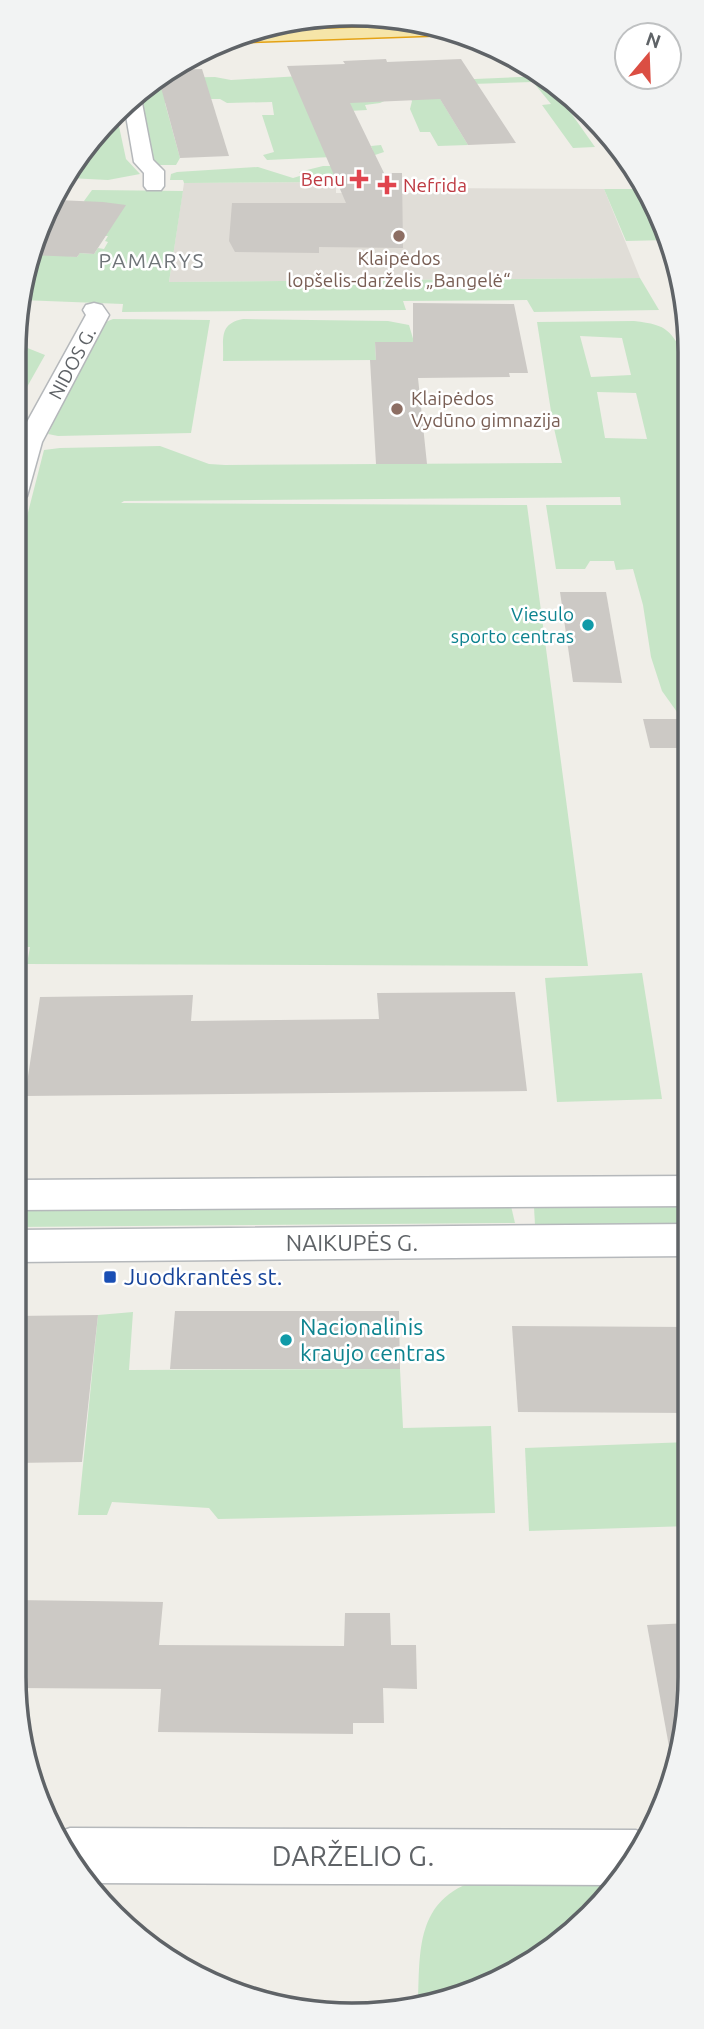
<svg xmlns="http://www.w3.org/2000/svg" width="704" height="2029" viewBox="0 0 704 2029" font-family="Ubuntu,sans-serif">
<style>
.education{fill:#e0ddd7}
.green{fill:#c7e5c7;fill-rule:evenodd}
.building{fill:#ccc9c5}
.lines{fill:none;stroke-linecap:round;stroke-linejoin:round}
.minor-casing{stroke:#b5b8bb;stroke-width:3}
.tertiary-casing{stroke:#b5b8bb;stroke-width:3}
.trunk-casing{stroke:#e4a214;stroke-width:3}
.minor{fill:#fff;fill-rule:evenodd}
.tertiary{fill:#fff;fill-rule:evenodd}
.trunk{fill:#f6e5a8;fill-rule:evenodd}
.health-dot{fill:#e0444e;stroke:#fff;stroke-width:2.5}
.education-dot{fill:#8d6e63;stroke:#fff;stroke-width:2.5}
.culture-dot{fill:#0f9aa8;stroke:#fff;stroke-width:2.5}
.transit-dot{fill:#1a4fb4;stroke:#fff;stroke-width:2.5}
.labels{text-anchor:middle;stroke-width:5;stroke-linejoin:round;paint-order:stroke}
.far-health-label{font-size:19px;fill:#be3a42;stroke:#fff;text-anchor:end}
.far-education-label{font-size:19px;fill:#785e54;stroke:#fff}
.far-street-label{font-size:19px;fill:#5f6367;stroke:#fff}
.far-culture-label{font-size:19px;fill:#0d838f;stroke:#fff;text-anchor:end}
.far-neighbourhood-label{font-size:21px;letter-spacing:2px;fill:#707579;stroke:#fff}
.street-label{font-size:23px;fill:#5f6367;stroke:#fff}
.transit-label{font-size:23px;fill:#164399;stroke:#fff;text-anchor:start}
.culture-label{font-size:23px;fill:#0d838f;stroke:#fff;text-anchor:start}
.near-street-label{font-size:28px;fill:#5f6367;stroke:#fff}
.rim{fill:none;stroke:#5f6367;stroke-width:3.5}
</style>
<rect width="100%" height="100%" fill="#f0eee8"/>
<polygon class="education" points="336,182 336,193 437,193 437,188 604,189 640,278 169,282 184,183"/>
<g class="green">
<polygon points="379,22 439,25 259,34 283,25"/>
<polygon points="301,76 405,82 542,76 549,82 595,147 573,148 542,105 551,104 533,82 441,85 436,92 468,145 438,146 430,132 420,132 410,109 412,101 406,91 380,103 365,105 367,110 349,111 301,98 373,151 371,146 381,145 384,152 375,155 267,160 263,155 274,152 262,115 274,115 272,102 227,103 220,99 212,99 165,103 180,158 176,165 158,165 153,161 141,96 145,92 154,92 153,85 162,78 215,77 231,80"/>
<polygon points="117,117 126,159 140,174 108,180 68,178 79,157 85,157 86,147 84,147"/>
<polygon points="323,166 335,166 336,182 184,183 183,180 170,180 171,174 177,172 258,167 293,178 303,175 299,172"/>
<polygon points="604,189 646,189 655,203 667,240 626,241"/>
<polygon points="92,190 183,191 169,282 640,278 659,310 534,312 527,300 403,301 406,310 122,312 123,304 21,300 25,265 34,263 41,253 77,257 80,253 94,254 98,248 104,249 108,242 105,241 108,236 105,236 84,201"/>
<polygon points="113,319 210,320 191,433 58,436 48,434 103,323"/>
<path d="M243,319L388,321L409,325L414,342H375L376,360L223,361C224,339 218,324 243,319Z"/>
<path d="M634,321C670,325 669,331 687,358L688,719H682L662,691L651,657L643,605L633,569L616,570L614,561H590L585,569H556L546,505H621L620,497L124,501L121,503L527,505L588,966L27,964L30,947H14V567L44,450L60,448L160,446L209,464L225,465L562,463L553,424L537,322ZM580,336L622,338L631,375L591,377ZM597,392L636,393L647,439L605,438Z"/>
<polygon points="15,343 45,355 27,387 14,386"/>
<polygon points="642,973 662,1099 557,1102 545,978"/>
<polygon points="511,1206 515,1223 14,1227 14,1209"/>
<polygon points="689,1206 689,1223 535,1225 534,1207"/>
<polygon points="133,1312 129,1370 400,1369 403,1428 491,1426 495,1513 218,1519 209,1508 112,1502 107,1515 78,1515 98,1315"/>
<polygon points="689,1442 690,1526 529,1531 525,1448"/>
<path d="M478,1880H618L540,1958L439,2004L418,2005C420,1951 415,1899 478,1880Z"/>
</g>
<g class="building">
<polygon points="386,59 387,62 461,59 516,143 468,145 440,99 350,103 384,173 402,173 403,248 319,247 319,253 235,252 229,241 232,203 346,203 287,66 345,64 343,61"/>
<polygon points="202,69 229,156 180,158 159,80 170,70"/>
<polygon points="57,200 103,202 126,205 94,254 80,253 77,257 30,255"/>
<polygon points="413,303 514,304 528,373 509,373 510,377 418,378 427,464 376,464 370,360 376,360 375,342 413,342"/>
<polygon points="560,592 606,592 622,683 573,682"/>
<polygon points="643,719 688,719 688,748 650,748"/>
<polygon points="515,992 527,1091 25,1096 40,997 193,995 191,1021 379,1019 377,993"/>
<polygon points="175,1311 399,1311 400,1369 170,1369"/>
<polygon points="98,1315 82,1462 14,1463 14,1316"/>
<polygon points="512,1326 689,1327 689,1413 518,1412"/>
<polygon points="14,1600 163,1602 159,1645 344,1646 345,1613 390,1613 391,1645 416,1645 417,1689 383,1688 384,1723 353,1723 353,1734 158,1732 161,1689 16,1688"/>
<polygon points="690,1623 690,1677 679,1763 672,1763 647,1625"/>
</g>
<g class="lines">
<defs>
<g id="minor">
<polygon points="138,99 142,103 153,160 164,171 164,186 161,190 147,190 144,186 144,173 134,162 125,110"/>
<polygon points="94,303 102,305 109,315 42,442 27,496 23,502 14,504 16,442 86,315 83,310 86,305"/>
<polygon points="70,1828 636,1830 647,1835 633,1865 613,1885 87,1883 56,1833"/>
</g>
<g id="tertiary">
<polygon points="689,1176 689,1206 14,1210 14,1180"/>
<polygon points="689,1224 689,1256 14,1262 14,1230"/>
</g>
<polygon id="trunk" points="439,25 456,32 449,35 248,42 241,39 265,31"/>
</defs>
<use href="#minor" class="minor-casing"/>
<use href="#tertiary" class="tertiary-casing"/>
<use href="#trunk" class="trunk-casing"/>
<use href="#minor" class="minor"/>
<use href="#tertiary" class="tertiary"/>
<use href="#trunk" class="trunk"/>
</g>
<g class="health-dot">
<path d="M355.5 168.5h7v7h7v7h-7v7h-7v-7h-7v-7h7z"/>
<path d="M383.5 174.5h7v7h7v7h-7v7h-7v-7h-7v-7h7z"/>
</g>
<g class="education-dot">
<circle cx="399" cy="236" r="7"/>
<circle cx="397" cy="409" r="7"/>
</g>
<g class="culture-dot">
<circle cx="588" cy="625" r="7"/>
<circle cx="286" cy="1340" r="7"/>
</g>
<rect class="transit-dot" x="103" y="1270" width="14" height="14" rx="3.5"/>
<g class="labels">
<g class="far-health-label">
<text x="345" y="186">Benu</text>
<text x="403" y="192" text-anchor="start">Nefrida</text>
</g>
<g class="far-education-label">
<text x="399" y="265">Klaipėdos<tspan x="399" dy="22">lopšelis-darželis „Bangelė“</tspan></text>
<text x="411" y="405" text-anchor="start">Klaipėdos<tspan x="411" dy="22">Vydūno gimnazija</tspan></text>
</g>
<g class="far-street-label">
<text transform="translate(72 363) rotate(-62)" y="7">NIDOS G.</text>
</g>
<g class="far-culture-label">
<text x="574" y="621">Viesulo<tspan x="574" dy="22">sporto centras</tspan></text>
</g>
<g class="far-neighbourhood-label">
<text x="152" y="268">PAMARYS</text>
</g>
<g class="street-label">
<text x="352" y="1251">NAIKUPĖS G.</text>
</g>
<g class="transit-label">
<text x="124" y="1285">Juodkrantės st.</text>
</g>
<g class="culture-label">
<text x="300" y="1335">Nacionalinis<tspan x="300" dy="26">kraujo centras</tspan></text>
</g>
<g class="near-street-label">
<text x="353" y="1866">DARŽELIO G.</text>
</g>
</g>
<path d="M0 0H704V2029H0ZM352 26H352A326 326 0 0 1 678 352V1677A326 326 0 0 1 352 2003H352A326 326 0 0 1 26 1677V352A326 326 0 0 1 352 26Z" fill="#f2f3f3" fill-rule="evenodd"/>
<path class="rim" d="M352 26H352A326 326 0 0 1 678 352V1677A326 326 0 0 1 352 2003H352A326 326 0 0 1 26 1677V352A326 326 0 0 1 352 26Z"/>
<g transform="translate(648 56) rotate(19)"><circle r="33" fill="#ffffff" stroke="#bfc1c2" stroke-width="2"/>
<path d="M0-5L12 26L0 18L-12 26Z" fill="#db4e43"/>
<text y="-10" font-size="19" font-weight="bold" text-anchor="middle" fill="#5f6367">N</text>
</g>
</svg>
